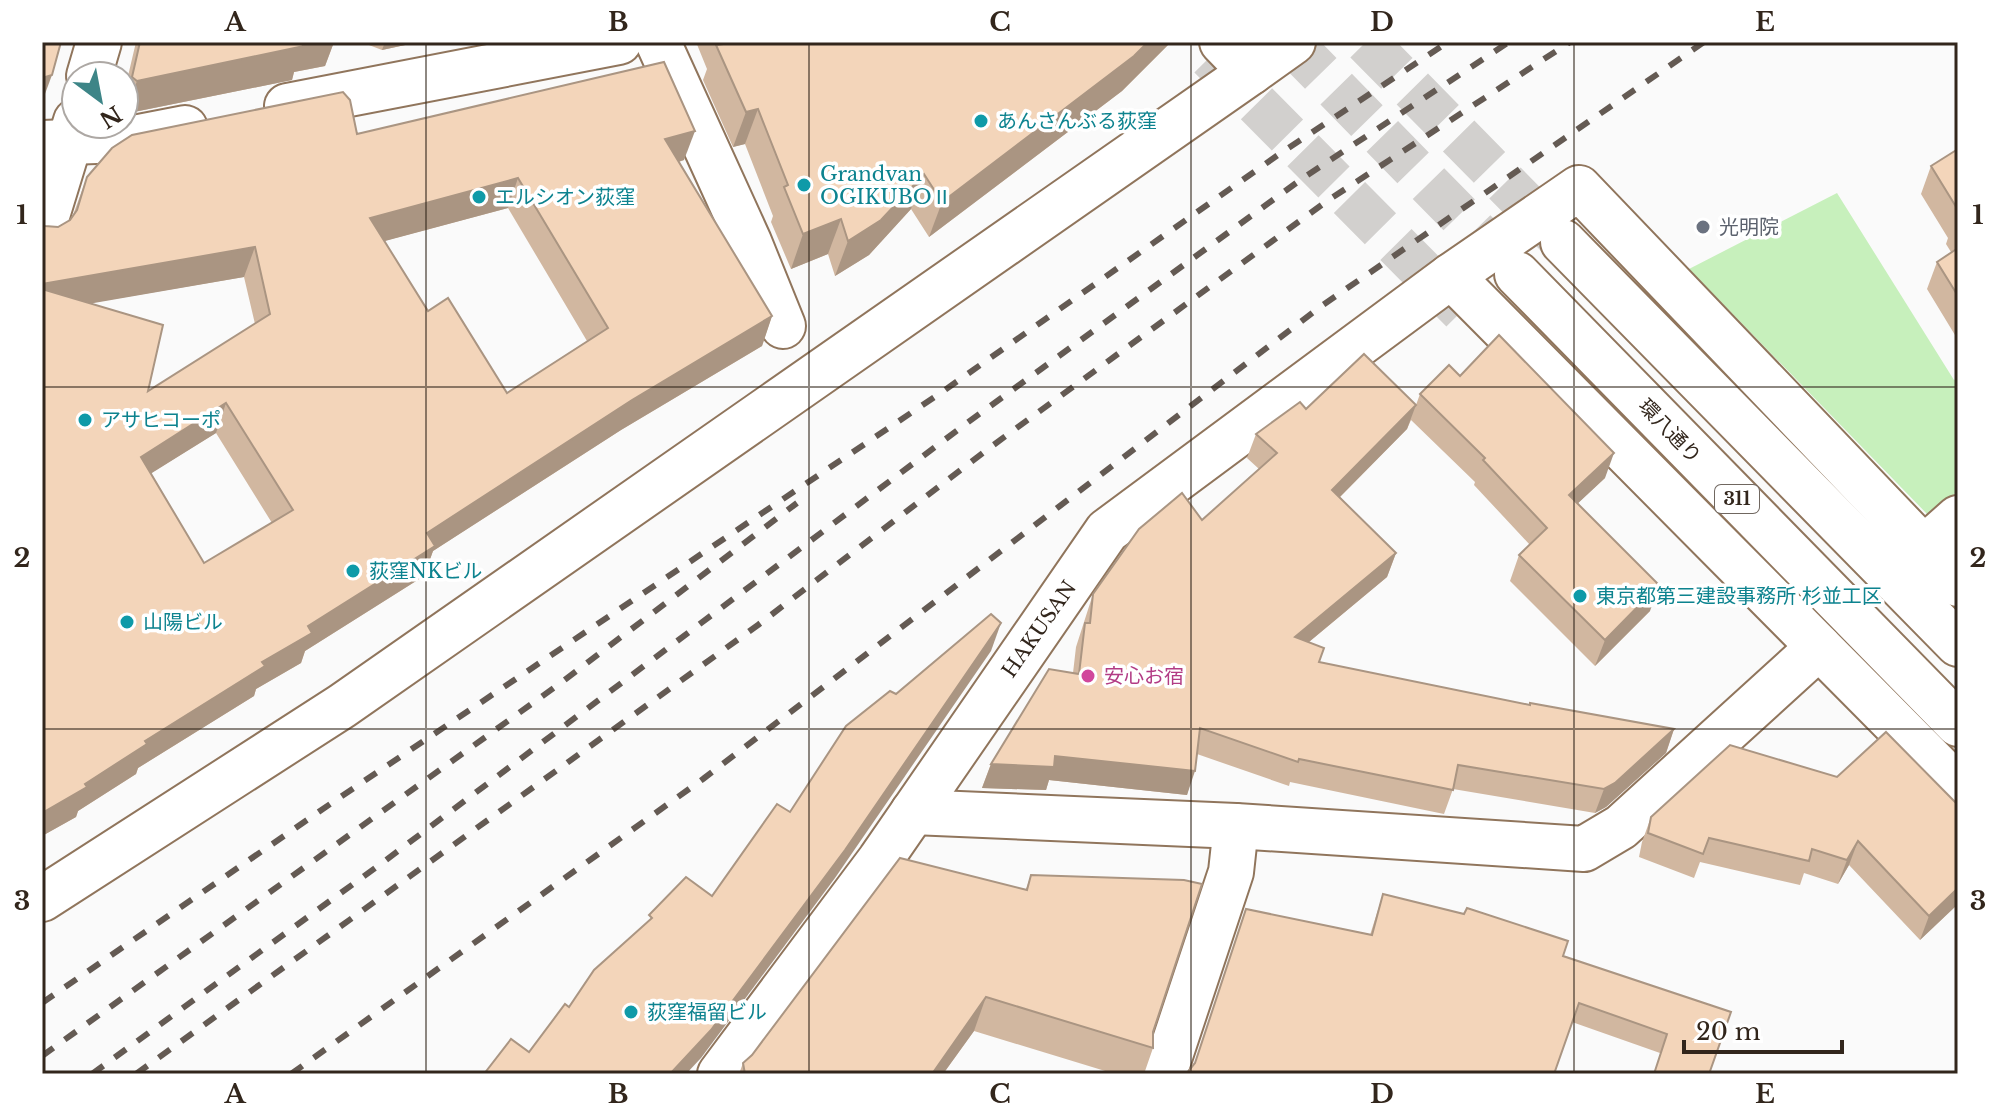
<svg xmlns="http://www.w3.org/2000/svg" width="2000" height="1116" viewBox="0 0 2000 1116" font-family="'Libre Baskerville','Noto Sans JP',serif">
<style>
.green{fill:#c7f0bc}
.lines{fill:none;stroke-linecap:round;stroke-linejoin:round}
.street-tunnel{stroke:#d2d0ce;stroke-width:44;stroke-dasharray:44 22;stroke-linecap:butt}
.primary-tunnel{stroke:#d2d0ce;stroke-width:44;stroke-dasharray:44 22;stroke-linecap:butt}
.street-casing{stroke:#90755c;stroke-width:48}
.secondary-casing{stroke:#90755c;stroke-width:48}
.primary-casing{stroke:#90755c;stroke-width:48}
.street{stroke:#fff;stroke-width:44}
.secondary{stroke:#fff;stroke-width:44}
.primary{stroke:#fff;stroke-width:44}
.rail{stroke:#645a53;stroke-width:6;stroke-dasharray:14 14;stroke-linecap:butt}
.wall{fill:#d1b7a0;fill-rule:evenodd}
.shaded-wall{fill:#aa9582}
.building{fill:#f3d5ba;stroke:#aa9582;stroke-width:2;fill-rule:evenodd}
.grid{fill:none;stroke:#32261c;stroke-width:2;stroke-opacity:0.55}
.culture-dot{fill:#0f9aa8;stroke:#fff;stroke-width:3}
.worship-dot{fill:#6b7280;stroke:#fff;stroke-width:3}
.hotel-dot{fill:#d1479c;stroke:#fff;stroke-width:3}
.labels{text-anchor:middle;stroke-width:7;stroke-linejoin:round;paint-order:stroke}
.shield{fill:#fff;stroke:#706760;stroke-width:2}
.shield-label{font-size:18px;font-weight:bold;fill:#32261c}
.culture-label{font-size:20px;fill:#0d838f;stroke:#fff;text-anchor:start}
.worship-label{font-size:20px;fill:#5b616d;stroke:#fff;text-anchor:start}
.street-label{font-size:20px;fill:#32261c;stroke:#fff}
.hotel-label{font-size:20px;fill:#b23c85;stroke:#fff;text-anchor:start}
.neatline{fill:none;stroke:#32261c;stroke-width:3}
.grid-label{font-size:26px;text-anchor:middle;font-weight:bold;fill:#32261c}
</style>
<rect width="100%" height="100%" fill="#fafafa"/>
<polygon class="green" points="1837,193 1954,380 1958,378 1958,491 1928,515 1689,269"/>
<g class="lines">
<polyline class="street-tunnel" points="1210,57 1462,311"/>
<g class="primary-tunnel">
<polyline points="1290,42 1517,274"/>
<polyline points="1366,42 1563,242"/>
</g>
<defs>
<g id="street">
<polyline points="658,42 749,242 783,326"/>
<polyline points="89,76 99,42"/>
<polyline points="287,106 619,42"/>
<polyline points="42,143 123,140 185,128"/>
<polyline points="42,232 76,121"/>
<polyline points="1923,549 1958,518"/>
<polyline points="913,812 1236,826 1584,849 1621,827 1819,647"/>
<polyline points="720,1074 880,860 1107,531 1451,276"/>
<polyline points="1164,1074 1231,872 1236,826"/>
</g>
<polyline id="secondary" points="42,899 342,706 1251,72"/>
<g id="primary">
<polyline points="1222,42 1251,72 1293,42"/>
<polyline points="1563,242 1958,644"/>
<polyline points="1517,274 1958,724"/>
<polyline points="1958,584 1579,188 1451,276 1958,787"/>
</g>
</defs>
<use href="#street" class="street-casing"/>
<use href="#secondary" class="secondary-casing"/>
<use href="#primary" class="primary-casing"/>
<use href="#street" class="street"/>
<use href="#secondary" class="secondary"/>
<use href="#primary" class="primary"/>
<g class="rail">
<polyline points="42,1003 336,800 942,392 1278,155 1448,42"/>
<polyline points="42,1056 562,682 797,503"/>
<polyline points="92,1074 382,863 967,423 1303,178 1509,42"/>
<polyline points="136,1074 758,625 988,449 1327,201 1570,42"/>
<polyline points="291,1074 703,779 1320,307 1704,42"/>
</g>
</g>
<g class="wall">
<polygon points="136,42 334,42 325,66 294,72 292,80 124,114 124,93"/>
<polygon points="361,42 419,42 382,50"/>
<polygon points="696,42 1171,42 1122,91 929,237 911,209 869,255 835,276 828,254 791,269 771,222 773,216 745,144 733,147 703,80 707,69"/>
<path d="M357,134L684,160L679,162L772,316L762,346L621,430L433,551L424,576L305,651L301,663L256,689L254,696L138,768L136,774L78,811L76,817L42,836V224L45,226L58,227L70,220L73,215L87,177ZM508,208L587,341L507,393L428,311L384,241ZM244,277L255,324L148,391L90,303ZM216,433L272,523L204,563L151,473Z"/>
<polygon points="1958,149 1958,340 1927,289 1937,262 1951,252 1946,244 1948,238 1921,194 1931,166"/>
<polygon points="1460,376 1605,478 1578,503 1650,611 1595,666 1510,581 1519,555 1530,545 1474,485 1475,482 1411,420 1407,429 1340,497 1396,553 1387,577 1309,642 1319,662 1530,705 1674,729 1666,753 1606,807 1595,813 1453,789 1444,814 1290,782 1289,786 1197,754 1187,795 1049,780 1046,790 982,788 991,764 1073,673 1076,647 1093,594 1202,520 1259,469 1247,458 1256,434 1306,409 1416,405 1420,394"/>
<polygon points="1837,777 1958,805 1958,904 1920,940 1849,865 1838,884 1804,873 1800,885 1700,862 1694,878 1639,857 1642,842 1651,817"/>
<polygon points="1031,875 1153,1032 1153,1048 1144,1074 1115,1074 974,1031 943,1074 739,1074 743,1063 1026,889"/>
<polygon points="1383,894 1563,956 1731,1012 1660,1053 1572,1022 1370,935"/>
</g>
<g class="shaded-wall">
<polygon points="297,42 334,42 325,66 294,72 292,80 124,114 137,81"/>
<polygon points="385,42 419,42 382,50"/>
<polygon points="1148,42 1171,42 1122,91 929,237 942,202"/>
<polygon points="52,75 42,102 42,78"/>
<polygon points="758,109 745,144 733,147 746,112"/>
<polygon points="695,131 684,160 655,168 665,139"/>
<polygon points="924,174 911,209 869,255 835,276 848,241"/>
<polygon points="518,178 508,208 359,248 370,218"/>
<polygon points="841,219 828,254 791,269 803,234"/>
<polygon points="255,247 244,277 42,312 42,284"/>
<polygon points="772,316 762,346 621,430 433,551 424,576 305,651 301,663 256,689 254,696 138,768 136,774 78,811 76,817 42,836 42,813 145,741 262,662 427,533 632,400"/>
<polygon points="226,403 216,433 131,486 141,457"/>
<polygon points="1416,405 1407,429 1323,514 1332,490"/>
<polygon points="1614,453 1605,478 1560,520 1569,495"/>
<polygon points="1396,553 1387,577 1286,661 1295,637"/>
<polygon points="1659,585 1650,611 1595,666 1605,640"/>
<polygon points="1001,623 991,651 835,878 701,1058 686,1074 670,1074"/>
<polygon points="1674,729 1666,753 1606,807 1595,813 1604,789"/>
<polygon points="1055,756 1195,771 1187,795 1049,780 1046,790 982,788 991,764"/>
<polygon points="1858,841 1849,865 1838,884 1847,860"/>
<polygon points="1958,888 1958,904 1920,940 1929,916"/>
<polygon points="986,997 974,1031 943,1074 932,1074"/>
</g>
<g class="building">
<polygon points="42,42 61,42 52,75 42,78"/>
<polygon points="140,42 300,42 304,46 137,81 132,77"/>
<polygon points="723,42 1148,42 1134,56 942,202 924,174 881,220 848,241 841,219 803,234 784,187 788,185 758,109 746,112 716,45 724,44"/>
<path d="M664,62L695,131L665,139L772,316L632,400L427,533L435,546L308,626L312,633L262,662L265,666L145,741L147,744L85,784L87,787L42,813V289L163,325L148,391L270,314L255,247L42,284V224L45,226L58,227L70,220L77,210L87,177L112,148L132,135L343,92L350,100L357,134ZM518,178L608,328L507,393L448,298L428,311L370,218ZM226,403L293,510L204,563L141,457Z"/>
<polygon points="1958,149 1958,210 1931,166"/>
<polygon points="1958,248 1958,296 1937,262"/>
<polygon points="1499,335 1614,453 1569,495 1659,585 1605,640 1519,555 1547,528 1483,460 1485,458 1420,394 1449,365 1460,376"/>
<polygon points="1364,354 1416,405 1332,490 1396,553 1295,637 1324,648 1319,662 1530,705 1530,703 1674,729 1615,783 1604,789 1458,765 1453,790 1299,759 1298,762 1200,728 1195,771 1055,756 1054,767 991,764 1049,669 1079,674 1085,623 1090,623 1093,594 1139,529 1182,493 1202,520 1277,453 1256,434 1300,402 1306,409"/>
<polygon points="991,614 1001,623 845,850 711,1030 670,1074 484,1074 511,1039 529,1052 565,1004 569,1007 594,970 652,918 649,915 686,877 712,896 777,804 790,812 846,726 890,691 896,694"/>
<polygon points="1886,732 1958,805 1958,888 1929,916 1858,841 1847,860 1812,849 1809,861 1709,838 1703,854 1648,833 1651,817 1730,745 1837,777"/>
<polygon points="900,858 1027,890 1031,875 1184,880 1202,884 1153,1032 1153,1048 986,997 932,1074 745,1074 743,1063 752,1055"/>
<polygon points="1383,894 1464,914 1467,908 1568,941 1563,956 1731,1012 1709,1074 1654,1074 1667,1034 1579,1003 1554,1074 1186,1074 1195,1063 1246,909 1372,935"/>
</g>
<path class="grid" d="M426,42V1074M809,42V1074M1191,42V1074M1574,42V1074M42,387H1958M42,729H1958"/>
<g class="culture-dot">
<circle cx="981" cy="121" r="8"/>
<circle cx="804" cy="185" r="8"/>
<circle cx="479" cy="197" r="8"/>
<circle cx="85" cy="420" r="8"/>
<circle cx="353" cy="571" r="8"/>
<circle cx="1580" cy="596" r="8"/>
<circle cx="127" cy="622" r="8"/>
<circle cx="631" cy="1012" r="8"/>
</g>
<circle class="worship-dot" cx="1703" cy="227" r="8"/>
<circle class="hotel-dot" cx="1088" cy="676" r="8"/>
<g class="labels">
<rect class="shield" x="1715" y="485" width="44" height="28" rx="6"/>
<g class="shield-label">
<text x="1737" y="505">311</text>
</g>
<g class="culture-label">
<text x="997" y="128">あんさんぶる荻窪</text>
<text x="820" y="181">Grandvan<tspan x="820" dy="23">OGIKUBOⅡ</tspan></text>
<text x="495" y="204">エルシオン荻窪</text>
<text x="101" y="427">アサヒコーポ</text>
<text x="369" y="578">荻窪NKビル</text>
<text x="1596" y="603">東京都第三建設事務所 杉並工区</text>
<text x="143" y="629">山陽ビル</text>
<text x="647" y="1019">荻窪福留ビル</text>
</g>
<g class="worship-label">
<text x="1719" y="234">光明院</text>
</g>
<g class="street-label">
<text transform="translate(1670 431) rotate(46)" y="7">環八通り</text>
<text transform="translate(1039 629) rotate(-55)" y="7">HAKUSAN</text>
</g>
<g class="hotel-label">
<text x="1104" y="683">安心お宿</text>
</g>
</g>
<rect width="2000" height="1116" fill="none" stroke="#ffffff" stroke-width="88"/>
<g transform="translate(100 100) rotate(148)"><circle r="38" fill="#ffffff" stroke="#ada8a4" stroke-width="2"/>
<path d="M0-6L14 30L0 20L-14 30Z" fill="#3d8587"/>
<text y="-12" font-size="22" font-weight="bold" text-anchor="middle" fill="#32261c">N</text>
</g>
<path d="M1684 1040v12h158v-12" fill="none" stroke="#32261c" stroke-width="4"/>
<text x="1696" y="1040" font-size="24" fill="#32261c" stroke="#ffffff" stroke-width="6" paint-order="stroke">20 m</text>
<rect x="44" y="44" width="1912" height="1028" class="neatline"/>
<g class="grid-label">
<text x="235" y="31">A</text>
<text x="618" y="31">B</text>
<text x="1000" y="31">C</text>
<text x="1382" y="31">D</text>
<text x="1765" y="31">E</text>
<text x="22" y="224">1</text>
<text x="1978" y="224">1</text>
<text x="22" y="567">2</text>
<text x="1978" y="567">2</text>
<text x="22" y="910">3</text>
<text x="1978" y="910">3</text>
<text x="235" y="1103">A</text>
<text x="618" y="1103">B</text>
<text x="1000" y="1103">C</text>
<text x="1382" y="1103">D</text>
<text x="1765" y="1103">E</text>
</g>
</svg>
